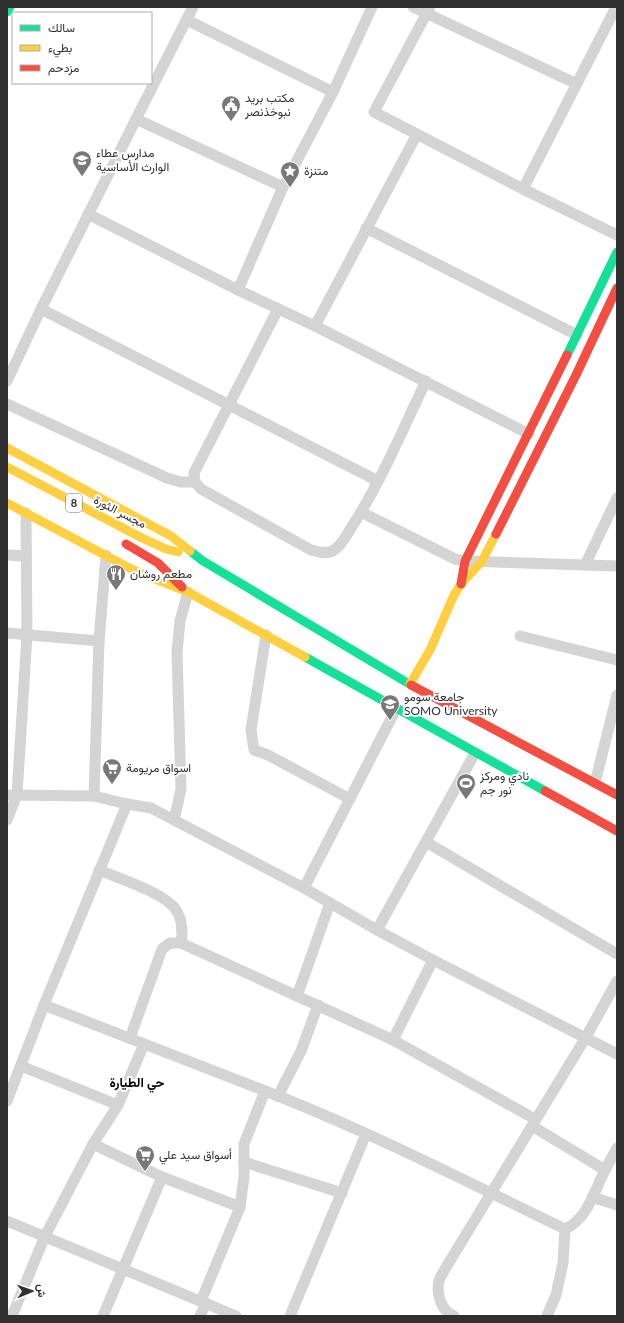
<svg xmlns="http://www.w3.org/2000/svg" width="624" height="1323" viewBox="0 0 624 1323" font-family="Lato,Vazirmatn,sans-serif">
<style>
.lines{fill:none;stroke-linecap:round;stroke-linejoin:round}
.street{stroke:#d4d4d4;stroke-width:11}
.fast{stroke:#16e098;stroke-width:9}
.slow{stroke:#ffcf43;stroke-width:9}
.jam{stroke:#f24e42;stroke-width:9}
.labels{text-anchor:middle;stroke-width:4;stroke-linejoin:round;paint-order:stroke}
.shield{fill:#fff;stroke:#6e6e6e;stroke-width:1}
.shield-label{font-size:11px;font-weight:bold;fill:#303030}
.poi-label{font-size:12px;fill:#303030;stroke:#fff;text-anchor:start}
.street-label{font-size:12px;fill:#303030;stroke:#fff}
.neighbourhood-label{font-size:13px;font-weight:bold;fill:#000;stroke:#fff}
</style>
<rect width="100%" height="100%" fill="#fff"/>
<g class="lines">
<g class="street">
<polyline points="413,7 577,84"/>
<polyline points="430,7 374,112 523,189 617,235"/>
<polyline points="187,20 333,92"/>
<polyline points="136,119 283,187"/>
<polyline points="523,189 616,7"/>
<polyline points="88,214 238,290 315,326 529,434"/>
<polyline points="366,228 577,335"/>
<polyline points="238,290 283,187 333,92 372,7"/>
<polyline points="41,309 378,481"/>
<path d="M278,309L194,473L195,482L201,489L311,550C318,552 327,555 334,550C342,545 346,536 351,528C381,482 402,431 426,381"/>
<polyline points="315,326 417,134"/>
<polyline points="7,381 41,309 136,119 193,7"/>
<polyline points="7,404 167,478 180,482 195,482"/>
<polyline points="361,512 455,559 465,561 617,566"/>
<polyline points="7,555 26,556"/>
<polyline points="585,565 617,498"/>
<polyline points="7,633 99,641"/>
<polyline points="266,635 251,730 254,750 268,755 350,799"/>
<polyline points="520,636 617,660"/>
<polyline points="595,783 617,695"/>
<polyline points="7,795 94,796 127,804 151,808 304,888 377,930 433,960 617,1054"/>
<polyline points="94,796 99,641 106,555"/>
<polyline points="7,820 17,795 27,635 26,513"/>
<polyline points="174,820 181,789 177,652 180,621 188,592"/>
<polyline points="426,842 617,954"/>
<path d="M99,870C118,878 165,893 176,910C182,918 183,934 181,943"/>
<polyline points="304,888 396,709"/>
<polyline points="377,930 475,753"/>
<polyline points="297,996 330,903"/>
<path d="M44,1005C122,1035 200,1065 278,1096C376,1135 470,1183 565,1229C587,1220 595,1190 605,1170L532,1126"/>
<polyline points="130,1038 162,949 170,943 181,943 393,1040 535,1119"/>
<polyline points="393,1040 433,960"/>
<polyline points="21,1066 118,1105"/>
<polyline points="278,1096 301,1051 318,1005"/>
<polyline points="7,1101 44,1005 127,804"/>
<polyline points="93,1144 118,1105 144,1044"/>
<polyline points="244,1162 342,1193"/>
<polyline points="605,1170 617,1148"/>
<polyline points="592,1197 617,1205"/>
<polyline points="7,1221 236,1316"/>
<polyline points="201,1301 240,1207 244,1177 244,1144 265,1091"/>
<polyline points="12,1316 45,1236 93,1144 162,1177 240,1207"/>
<polyline points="103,1316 162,1177"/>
<polyline points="200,1316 206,1303"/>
<polyline points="290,1316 366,1134"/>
<path d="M454,1316C441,1311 436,1294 439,1281C440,1277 443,1273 445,1269L586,1037L617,981"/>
<polyline points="547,1316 556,1295 563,1263 565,1229"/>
</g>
<g class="fast">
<polyline points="7,12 10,7"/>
<polyline points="567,355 617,252"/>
<polyline points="190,551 203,561 411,685"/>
<polyline points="305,657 545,791"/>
</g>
<g class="slow">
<polyline points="7,448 171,536 190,551"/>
<polyline points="7,467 142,538 166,549 178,552"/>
<polyline points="7,503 133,570 188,592 305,657"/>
<polyline points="410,684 430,650 454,595 461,584 482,561 496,534"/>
</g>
<g class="jam">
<polyline points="496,534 576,375 617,288"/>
<polyline points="126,544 158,563 182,587"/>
<polyline points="461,584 465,561 567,355"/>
<polyline points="411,685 617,795"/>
<polyline points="545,791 617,831"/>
</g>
</g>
<defs>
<symbol id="civic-pin" viewBox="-11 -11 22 30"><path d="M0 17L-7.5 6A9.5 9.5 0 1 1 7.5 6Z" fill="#787878" stroke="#fff"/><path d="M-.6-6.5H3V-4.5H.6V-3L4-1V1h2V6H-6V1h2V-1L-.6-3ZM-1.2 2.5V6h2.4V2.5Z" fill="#fff"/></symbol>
<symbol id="school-pin" viewBox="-11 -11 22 30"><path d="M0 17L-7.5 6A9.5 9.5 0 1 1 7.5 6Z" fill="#787878" stroke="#fff"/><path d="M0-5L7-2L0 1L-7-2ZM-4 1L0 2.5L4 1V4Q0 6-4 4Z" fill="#fff"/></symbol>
<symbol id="sight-pin" viewBox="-11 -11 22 30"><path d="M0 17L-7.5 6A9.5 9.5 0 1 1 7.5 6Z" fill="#787878" stroke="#fff"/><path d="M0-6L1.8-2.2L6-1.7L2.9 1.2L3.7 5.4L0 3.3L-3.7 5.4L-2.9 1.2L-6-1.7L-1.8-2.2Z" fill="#fff"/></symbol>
<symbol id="restaurant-pin" viewBox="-11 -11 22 30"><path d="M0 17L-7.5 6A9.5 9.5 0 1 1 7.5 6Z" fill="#787878" stroke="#fff"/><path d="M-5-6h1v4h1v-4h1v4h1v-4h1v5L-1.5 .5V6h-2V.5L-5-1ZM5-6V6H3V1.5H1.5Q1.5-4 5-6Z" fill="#fff"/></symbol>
<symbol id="university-pin" viewBox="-11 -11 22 30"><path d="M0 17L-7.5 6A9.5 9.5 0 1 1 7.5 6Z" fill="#787878" stroke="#fff"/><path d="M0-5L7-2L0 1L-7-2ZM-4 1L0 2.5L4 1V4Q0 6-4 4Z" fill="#fff"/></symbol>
<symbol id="supermarket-pin" viewBox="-11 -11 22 30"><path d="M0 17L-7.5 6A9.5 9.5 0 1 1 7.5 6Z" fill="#787878" stroke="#fff"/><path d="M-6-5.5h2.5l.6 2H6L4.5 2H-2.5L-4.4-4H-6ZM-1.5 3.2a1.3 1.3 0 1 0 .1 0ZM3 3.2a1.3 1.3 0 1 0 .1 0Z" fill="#fff"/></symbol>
<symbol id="stadium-pin" viewBox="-11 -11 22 30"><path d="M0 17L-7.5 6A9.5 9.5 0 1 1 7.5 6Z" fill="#787878" stroke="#fff"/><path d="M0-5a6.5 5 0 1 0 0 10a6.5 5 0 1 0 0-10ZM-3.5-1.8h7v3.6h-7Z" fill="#fff"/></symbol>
</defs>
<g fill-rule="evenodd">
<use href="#civic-pin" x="220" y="94" width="22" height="30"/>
<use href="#school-pin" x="71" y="149" width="22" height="30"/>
<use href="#sight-pin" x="279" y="160" width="22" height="30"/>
<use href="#restaurant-pin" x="105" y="563" width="22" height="30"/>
<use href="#university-pin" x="379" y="693" width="22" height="30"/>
<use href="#supermarket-pin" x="101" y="757" width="22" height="30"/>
<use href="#stadium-pin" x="455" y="772" width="22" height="30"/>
<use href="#supermarket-pin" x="134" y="1144" width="22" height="30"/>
</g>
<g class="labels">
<rect class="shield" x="66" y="494" width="16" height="18" rx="3"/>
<g class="shield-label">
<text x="74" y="507">8</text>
</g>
<g class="poi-label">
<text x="245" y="102">مكتب بريد<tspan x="245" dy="14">نبوخذنصر</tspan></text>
<text x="96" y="157">مدارس عطاء<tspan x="96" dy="14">الوارث الأساسية</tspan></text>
<text x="304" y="175">متنزة</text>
<text x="130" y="578">مطعم روشان</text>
<text x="404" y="701">جامعة سومو<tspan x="404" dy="14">SOMO University</tspan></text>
<text x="126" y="772">اسواق مريومة</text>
<text x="480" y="780">نادي ومركز<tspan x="480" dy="14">نور جم</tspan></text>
<text x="159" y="1159">أسواق سيد علي</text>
</g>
<g class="street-label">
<text transform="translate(120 512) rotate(27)" y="4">مجسر الثورة</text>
</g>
<g class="neighbourhood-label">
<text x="137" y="1087">حي الطيارة</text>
</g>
</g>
<rect width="624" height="1323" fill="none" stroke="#303030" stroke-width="16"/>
<rect x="12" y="12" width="140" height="72" fill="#ffffff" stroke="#acacac"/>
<rect x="20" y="25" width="20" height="6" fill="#16e098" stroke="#acacac"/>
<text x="48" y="32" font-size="12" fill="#303030">سالك</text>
<rect x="20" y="45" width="20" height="6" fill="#ffcf43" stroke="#acacac"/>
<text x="48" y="52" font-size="12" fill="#303030">بطيء</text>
<rect x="20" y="65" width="20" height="6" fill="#f24e42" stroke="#acacac"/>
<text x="48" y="72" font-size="12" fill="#303030">مزدحم</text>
<g transform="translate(32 1291) rotate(88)" stroke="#ffffff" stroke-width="3" paint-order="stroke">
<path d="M0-3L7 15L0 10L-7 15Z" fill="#303030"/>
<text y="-6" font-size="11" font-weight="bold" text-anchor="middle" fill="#303030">ش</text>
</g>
</svg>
